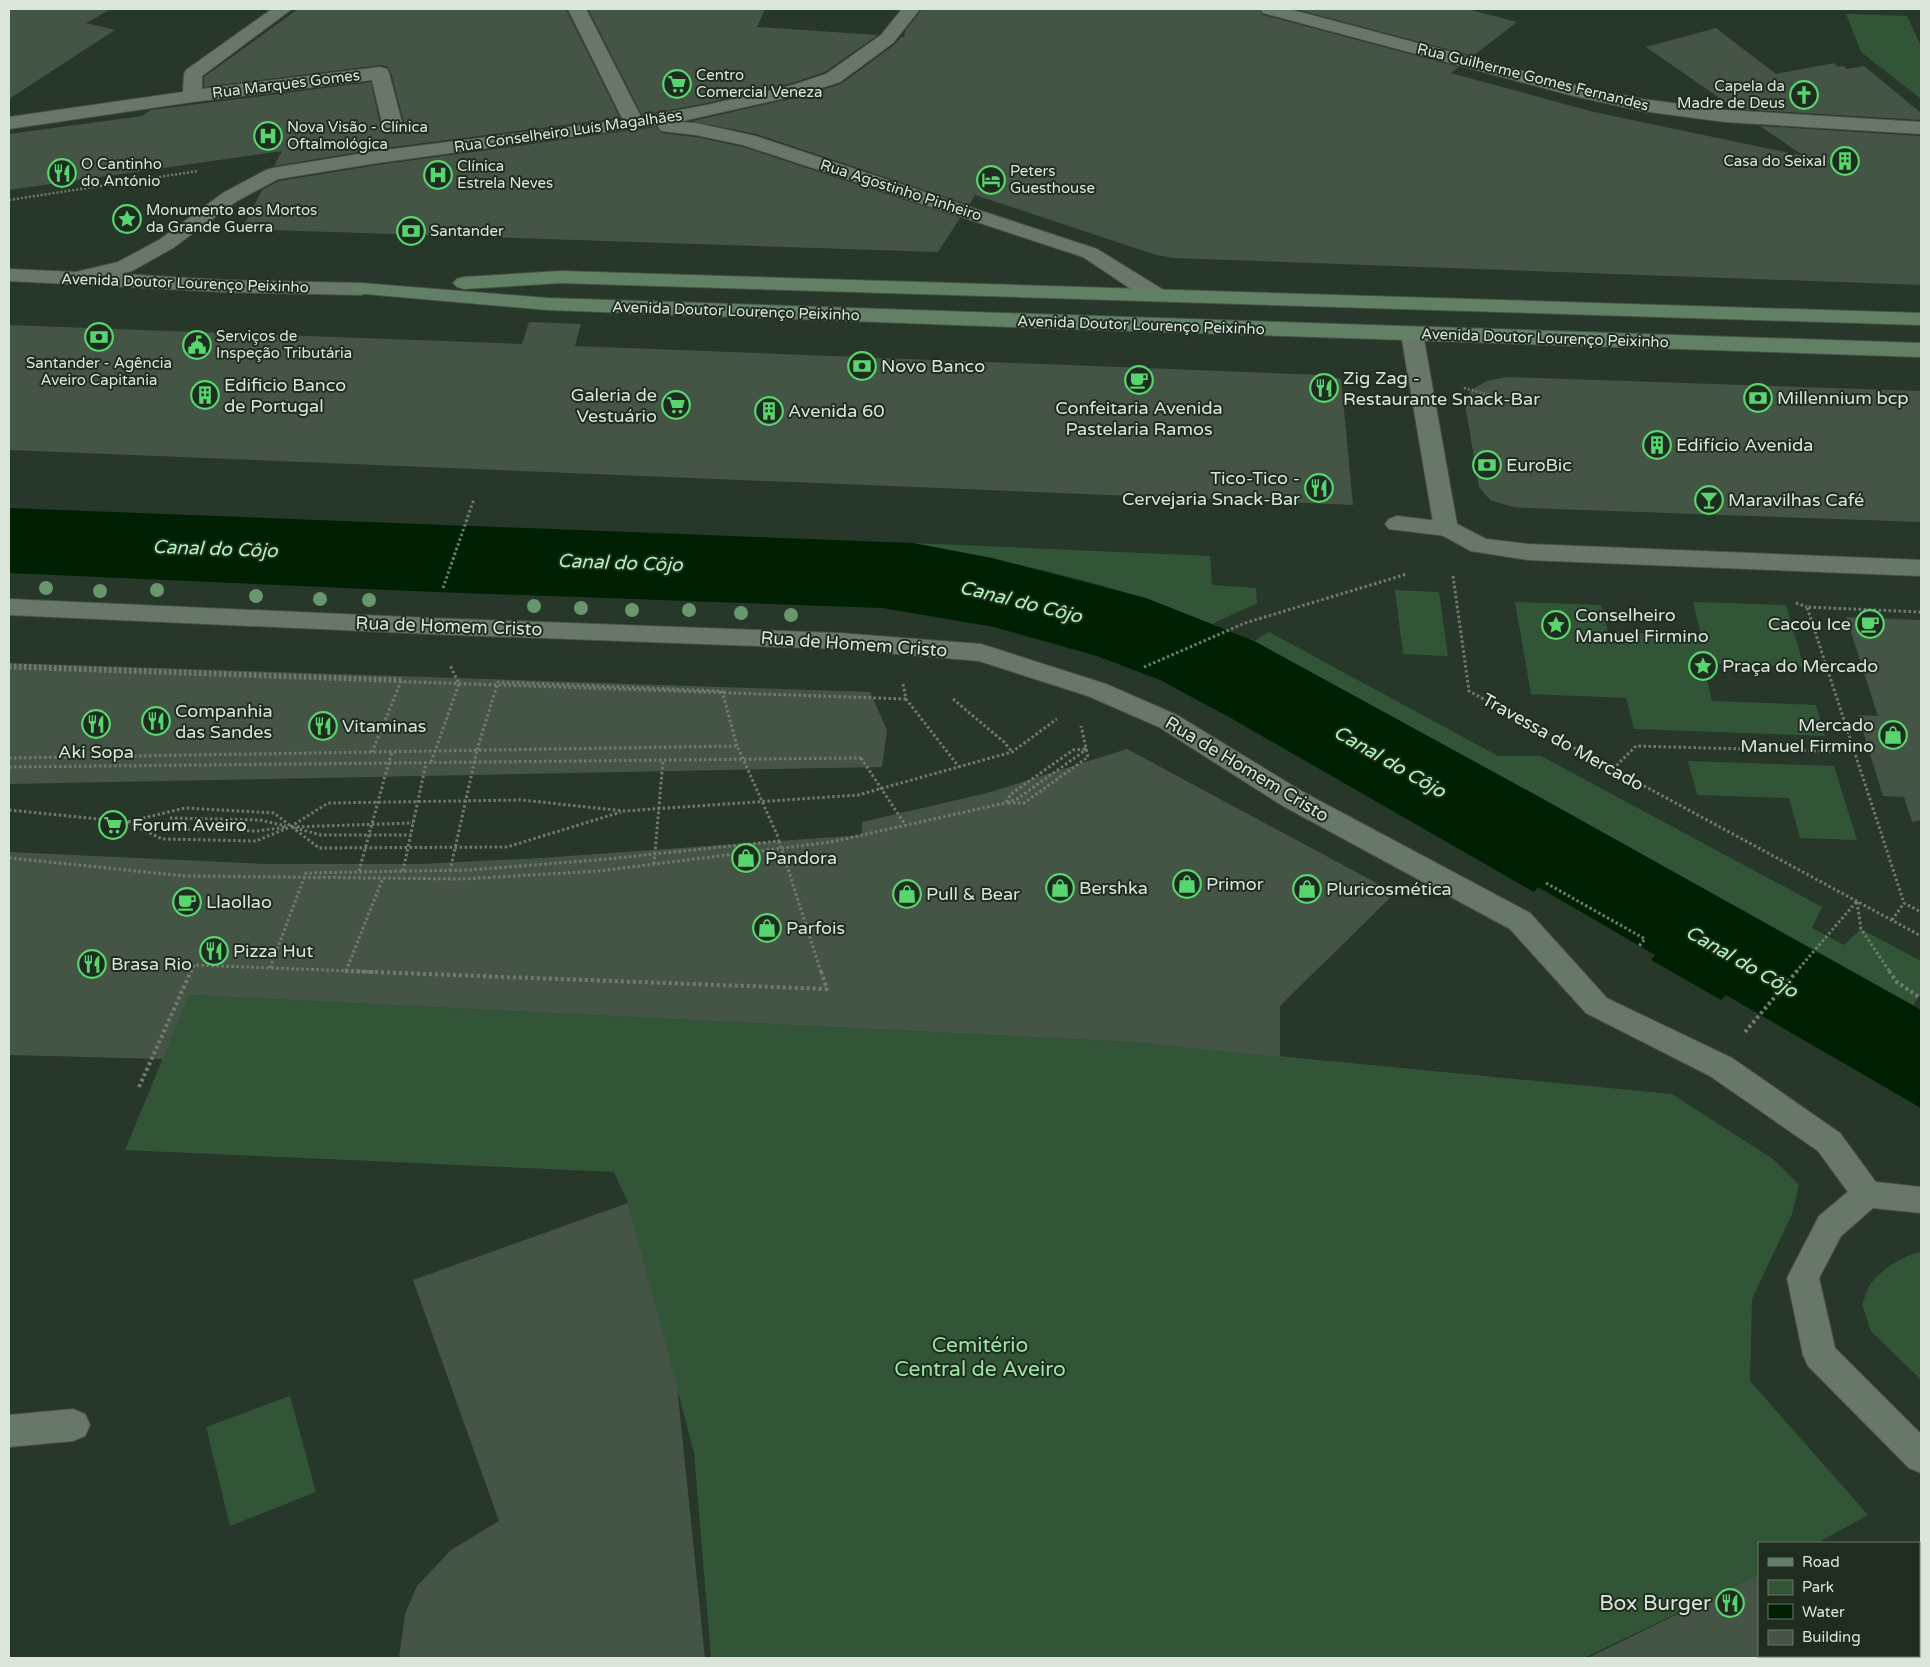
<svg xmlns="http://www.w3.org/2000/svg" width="1930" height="1667" viewBox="0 0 1930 1667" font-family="'Varela Round',sans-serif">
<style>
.green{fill:#335537}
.water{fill:#002004}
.building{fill:#445445}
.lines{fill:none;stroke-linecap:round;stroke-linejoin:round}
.street-tunnel{stroke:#425144;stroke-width:20;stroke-dasharray:20 10;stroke-linecap:butt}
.lane-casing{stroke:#455246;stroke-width:2}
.street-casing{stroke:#455246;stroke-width:2}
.secondary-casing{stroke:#455246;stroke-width:2}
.path-far2{stroke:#6e7c6f;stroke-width:2.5;stroke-dasharray:2 2;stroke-linecap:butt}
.path-far1{stroke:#6e7c6f;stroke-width:3;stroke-dasharray:2.5 2.5;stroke-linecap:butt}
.path{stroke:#6e7c6f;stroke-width:4;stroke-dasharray:3 3;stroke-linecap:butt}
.lane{fill:#677868;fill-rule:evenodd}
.street{fill:#677868;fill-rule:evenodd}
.secondary{fill:#628065;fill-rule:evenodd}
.path-bridge{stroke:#6e7c6f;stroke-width:3;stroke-dasharray:2.5 2.5;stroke-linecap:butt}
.tree{fill:#68966d}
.labels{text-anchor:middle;stroke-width:4;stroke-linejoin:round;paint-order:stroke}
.far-poi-label{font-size:15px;fill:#dbe5dc;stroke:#1e2d1f;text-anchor:start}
.far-street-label{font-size:15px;fill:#dbe5dc;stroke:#1e2d1f}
.poi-label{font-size:18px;fill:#dbe5dc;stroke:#1e2d1f;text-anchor:start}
.street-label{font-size:18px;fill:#dbe5dc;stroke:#1e2d1f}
.water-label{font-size:19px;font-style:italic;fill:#b0f8b7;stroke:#1e2d1f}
.near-park-label{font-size:21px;fill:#9de4a4;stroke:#1e2d1f}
.near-poi-label{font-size:21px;fill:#dbe5dc;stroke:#1e2d1f;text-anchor:end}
</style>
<rect width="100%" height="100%" fill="#273729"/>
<g class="green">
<polygon points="1846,14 1907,16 1921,46 1921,99 1861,52"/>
<path d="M913,543L1210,556L1212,585L1256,588L1257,603L1212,624C1190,616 1167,605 1144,598C1068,574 991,558 913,543Z"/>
<polygon points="1395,590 1439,592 1448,656 1403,654"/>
<polygon points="1515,602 1601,605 1608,632 1701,635 1693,602 1786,605 1804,667 1703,663 1712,701 1816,705 1825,736 1634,729 1626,698 1531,694"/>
<polygon points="1269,632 1498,756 1541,756 1822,907 1812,928 1844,945 1861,929 1921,961 1921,994 1913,1005 1543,799 1254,641"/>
<polygon points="1688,761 1834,766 1857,840 1800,838 1789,798 1697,795"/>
<polygon points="189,995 1131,1042 1672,1094 1773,1159 1799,1185 1792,1214 1752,1299 1750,1381 1868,1515 1817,1543 1759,1543 1759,1574 1584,1658 711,1658 694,1453 628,1203 614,1172 125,1150"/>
<path d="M1921,1252V1380L1871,1331L1862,1305C1865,1298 1867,1289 1871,1283C1882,1269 1904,1255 1921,1252Z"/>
<polygon points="290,1396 316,1492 230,1526 206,1427"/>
</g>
<polygon class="water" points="9,508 913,543 992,558 1146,598 1254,641 1543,799 1921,1010 1921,1108 1726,995 1721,1000 1651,960 1655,955 1538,887 1534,892 1229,717 1160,680 1097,656 994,627 882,608 435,592 9,573"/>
<g class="building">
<polygon points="9,9 111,9 86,23 115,30 9,99"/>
<polygon points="298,9 566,9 620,118 377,149 274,166 282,151 9,190 9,134 142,116 151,110 371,82 380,124 384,129 391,131 400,128 404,123 391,73 388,67 381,65 204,87 204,77"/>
<polygon points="588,9 765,9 757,27 878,35 825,72 792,83 707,103 642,115"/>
<polygon points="922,9 1258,9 1263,15 1459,67 1451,73 1594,112 1804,156 1760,126 1921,136 1921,285 1173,258 1156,255 975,195 969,205 756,134 692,121 799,97 841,84 894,45 901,37 904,37 905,31"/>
<polygon points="1295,9 1467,9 1517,22 1473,56"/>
<polygon points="1716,28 1776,74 1834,63 1838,67 1843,66 1847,69 1864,66 1921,113 1921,120 1735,109 1646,47"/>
<polygon points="656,127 661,133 696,137 743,147 960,218 938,252 242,229 262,190 279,181 377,165"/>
<polygon points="529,322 581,324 575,346 1322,375 1341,379 1353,505 9,450 9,325 522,344"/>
<polygon points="1507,377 1921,391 1921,522 1527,508 1513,507 1490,500 1479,487 1465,404 1471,390 1487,381"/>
<polygon points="1846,617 1921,620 1921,820 1912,822 1904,797 1883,796 1858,715 1878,716"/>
<polygon points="9,663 870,692 887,730 882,767 9,784"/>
<polygon points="1127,749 1395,893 1280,1006 1280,1057 1131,1042 189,995 163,1059 9,1055 9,852 266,864 420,864 541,858 862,835 862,822 987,793"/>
<polygon points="628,1203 677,1385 705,1658 399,1658 405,1614 417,1586 451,1550 499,1521 413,1280"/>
<polygon points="1759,1574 1759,1658 1588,1658"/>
</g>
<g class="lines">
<polyline class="street-tunnel" points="392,123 395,136"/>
<defs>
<g id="lane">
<polygon points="1397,516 1454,523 1458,528 1454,533 1446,536 1389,529 1385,524 1389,519"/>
<polygon points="1596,993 1732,1058 1840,1133 1878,1185 1883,1194 1878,1203 1867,1207 1856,1203 1818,1151 1710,1076 1586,1013 1581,1005 1586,997"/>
<polygon points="73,1409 85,1414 90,1425 85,1436 73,1441 9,1447 9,1415"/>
</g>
<g id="street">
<polygon points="272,9 292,9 202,76 202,89 380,67 387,69 389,73 402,123 399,127 392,129 385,127 382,123 372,80 192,102 9,129 9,117 183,92 184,74 186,70"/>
<polygon points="568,9 586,9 641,117 707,105 793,85 826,74 881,35 902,9 920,9 893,43 840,82 799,95 678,122 696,123 755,136 1097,249 1162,289 1165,294 1162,299 1154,300 1146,299 1083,257 743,145 696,135 661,131 658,127 659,125 377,163 278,179 237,201 173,248 132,271 120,274 225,280 361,283 368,285 372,289 368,293 361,295 225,292 9,281 9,269 76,272 118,262 159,240 223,193 266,170 273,168 377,151 623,120"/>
<polygon points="1260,9 1289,9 1583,87 1642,99 1725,110 1921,122 1921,134 1725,122 1642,111 1574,96 1263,13"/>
<polygon points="1412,327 1420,329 1423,334 1457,524 1486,539 1528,544 1921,560 1921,576 1528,560 1471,551 1438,533 1434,528 1401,334 1404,329"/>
<polygon points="9,599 430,618 839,633 981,644 1106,684 1177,715 1303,792 1530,913 1606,997 1611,1005 1606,1013 1596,1017 1586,1013 1510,929 1283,806 1159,727 1088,696 979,661 839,649 430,634 9,615"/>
<polygon points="1867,1181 1921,1187 1921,1213 1873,1208 1841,1236 1819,1278 1835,1348 1921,1434 1921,1473 1909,1468 1808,1366 1803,1355 1787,1278 1819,1216 1856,1185"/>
</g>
<g id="secondary">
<polygon points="561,271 1921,313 1921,325 561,283 464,289 457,287 453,283 457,279 464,277"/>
<polygon points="361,283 548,298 1921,343 1921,357 1041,328 548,310 354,293 350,289 354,285"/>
</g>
</defs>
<use href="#lane" class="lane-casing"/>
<use href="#street" class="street-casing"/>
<use href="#secondary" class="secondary-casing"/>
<g class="path-far2">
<polyline points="9,200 198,171"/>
<polyline points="1464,388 1490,395"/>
</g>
<g class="path-far1">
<polyline points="1453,576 1469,691 1921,936"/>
<polyline points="443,588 474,499"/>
<polyline points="1796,603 1807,607"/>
<polyline points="1921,612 1807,607 1904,903 1921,912"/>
<polyline points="9,665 402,679 372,752"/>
<polyline points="1144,667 1245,623 1407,574"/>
<polyline points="9,668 906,699"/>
<polyline points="903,684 906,699 959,767"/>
<polyline points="953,699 1004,742 1012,752"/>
<polyline points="477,750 498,682 722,691 737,746"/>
<polyline points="9,758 737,746 740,752"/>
<polyline points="431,762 459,684 450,665"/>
<polyline points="9,767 861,758"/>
<polyline points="1613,769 1636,746 1854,752"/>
<polyline points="1006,802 1011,794 1073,750 1086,749"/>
<polyline points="1008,803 1024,803 1088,757 1081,726"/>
<polyline points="9,810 127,822 185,808 274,813 319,848 507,847 621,812"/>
<polyline points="170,818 260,820 286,826"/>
<polyline points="127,822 162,839 256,841 290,827 328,803 522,800 624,811 858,795 1012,752 1057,719"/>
<polyline points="292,827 413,823"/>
<polyline points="295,828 321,835 411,835"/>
<polyline points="167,829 257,831 286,827"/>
<polyline points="779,841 821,972"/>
<polyline points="9,858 186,876 463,879 599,871 831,842 1005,803 1017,799 1087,749"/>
<polyline points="1546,883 1645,939 1639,946"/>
<polyline points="1857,902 1861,929 1890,972"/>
<polyline points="1892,920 1904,903"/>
<polyline points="270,968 306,873 469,870 597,860 779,841 778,837"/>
<polyline points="346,971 383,878"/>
<polyline points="191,972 194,965 378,972"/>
<polyline points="1796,972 1857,901"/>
</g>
<g class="path">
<polyline points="345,971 827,989 821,971"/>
<polyline points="1889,971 1897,982 1919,997"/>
<polyline points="1745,1032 1797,971"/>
<polyline points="139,1087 191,971"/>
</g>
<use href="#lane" class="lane"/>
<use href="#street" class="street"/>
<use href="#secondary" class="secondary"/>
<g class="path-bridge">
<polyline points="740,752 778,837"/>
<polyline points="861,758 906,826"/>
<polyline points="654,864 663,760"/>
<polyline points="359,871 392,751"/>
<polyline points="403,871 426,763"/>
<polyline points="450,871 477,750"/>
</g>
</g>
<g class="tree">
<circle cx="46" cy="588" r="7"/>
<circle cx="157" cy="590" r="7"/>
<circle cx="100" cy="591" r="7"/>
<circle cx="256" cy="596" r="7"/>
<circle cx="320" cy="599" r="7"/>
<circle cx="369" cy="600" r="7"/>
<circle cx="534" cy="606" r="7"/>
<circle cx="581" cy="608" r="7"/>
<circle cx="632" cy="610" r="7"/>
<circle cx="689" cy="610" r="7"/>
<circle cx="741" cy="613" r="7"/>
<circle cx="791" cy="615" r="7"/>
</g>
<defs>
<symbol id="supermarket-ring" viewBox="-11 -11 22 22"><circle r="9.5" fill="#1e2d1f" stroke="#59d56f" stroke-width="1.5"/><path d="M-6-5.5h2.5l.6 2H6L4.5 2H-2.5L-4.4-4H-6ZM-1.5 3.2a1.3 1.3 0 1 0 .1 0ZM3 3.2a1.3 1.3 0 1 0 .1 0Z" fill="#59d56f"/></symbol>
<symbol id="church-ring" viewBox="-11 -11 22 22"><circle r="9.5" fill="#1e2d1f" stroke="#59d56f" stroke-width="1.5"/><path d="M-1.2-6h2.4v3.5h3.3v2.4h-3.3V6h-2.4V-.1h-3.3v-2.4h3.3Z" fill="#59d56f"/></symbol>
<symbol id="hospital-ring" viewBox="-11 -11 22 22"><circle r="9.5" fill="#1e2d1f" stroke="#59d56f" stroke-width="1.5"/><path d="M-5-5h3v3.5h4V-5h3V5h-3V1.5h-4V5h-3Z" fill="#59d56f"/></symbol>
<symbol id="building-ring" viewBox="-11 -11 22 22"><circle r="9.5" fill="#1e2d1f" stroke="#59d56f" stroke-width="1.5"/><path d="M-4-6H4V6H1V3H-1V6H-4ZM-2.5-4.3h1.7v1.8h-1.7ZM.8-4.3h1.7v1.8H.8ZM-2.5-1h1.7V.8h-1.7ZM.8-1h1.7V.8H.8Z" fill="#59d56f"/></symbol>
<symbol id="restaurant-ring" viewBox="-11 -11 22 22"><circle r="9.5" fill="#1e2d1f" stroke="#59d56f" stroke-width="1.5"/><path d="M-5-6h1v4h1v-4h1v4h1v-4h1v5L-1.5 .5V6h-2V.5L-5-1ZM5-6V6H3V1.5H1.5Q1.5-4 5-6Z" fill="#59d56f"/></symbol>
<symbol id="hotel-ring" viewBox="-11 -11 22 22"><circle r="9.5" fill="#1e2d1f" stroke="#59d56f" stroke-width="1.5"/><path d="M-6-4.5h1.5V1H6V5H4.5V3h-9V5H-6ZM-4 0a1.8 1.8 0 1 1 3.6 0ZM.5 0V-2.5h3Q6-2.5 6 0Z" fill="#59d56f"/></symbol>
<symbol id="sight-ring" viewBox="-11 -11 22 22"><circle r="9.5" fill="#1e2d1f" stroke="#59d56f" stroke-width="1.5"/><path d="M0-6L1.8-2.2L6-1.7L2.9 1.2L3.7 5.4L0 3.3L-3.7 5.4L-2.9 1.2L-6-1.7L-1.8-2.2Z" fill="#59d56f"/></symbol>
<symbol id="bank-ring" viewBox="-11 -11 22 22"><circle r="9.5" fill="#1e2d1f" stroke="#59d56f" stroke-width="1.5"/><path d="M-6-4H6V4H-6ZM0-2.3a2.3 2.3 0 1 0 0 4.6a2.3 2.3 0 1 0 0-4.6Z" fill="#59d56f"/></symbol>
<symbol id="civic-ring" viewBox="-11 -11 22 22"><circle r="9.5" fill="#1e2d1f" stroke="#59d56f" stroke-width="1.5"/><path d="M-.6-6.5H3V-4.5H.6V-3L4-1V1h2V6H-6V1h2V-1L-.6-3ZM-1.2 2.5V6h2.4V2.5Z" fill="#59d56f"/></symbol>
<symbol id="cafe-ring" viewBox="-11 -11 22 22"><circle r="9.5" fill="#1e2d1f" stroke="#59d56f" stroke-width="1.5"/><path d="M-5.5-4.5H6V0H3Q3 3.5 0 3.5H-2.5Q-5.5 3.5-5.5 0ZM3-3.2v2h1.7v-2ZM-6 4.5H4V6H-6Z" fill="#59d56f"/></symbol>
<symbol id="bar-ring" viewBox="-11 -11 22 22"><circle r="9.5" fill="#1e2d1f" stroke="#59d56f" stroke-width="1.5"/><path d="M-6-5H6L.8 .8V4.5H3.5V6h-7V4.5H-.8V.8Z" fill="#59d56f"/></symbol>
<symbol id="shop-ring" viewBox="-11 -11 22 22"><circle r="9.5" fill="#1e2d1f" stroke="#59d56f" stroke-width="1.5"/><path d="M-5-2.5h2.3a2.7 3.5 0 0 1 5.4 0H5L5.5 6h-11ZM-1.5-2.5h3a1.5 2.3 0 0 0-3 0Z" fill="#59d56f"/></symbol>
</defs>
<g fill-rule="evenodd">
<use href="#supermarket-ring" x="661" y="68" width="32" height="32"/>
<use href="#church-ring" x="1788" y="79" width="32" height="32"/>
<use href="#hospital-ring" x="252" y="120" width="32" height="32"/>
<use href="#building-ring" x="1829" y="145" width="32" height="32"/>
<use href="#restaurant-ring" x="46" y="157" width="32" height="32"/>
<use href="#hospital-ring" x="422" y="159" width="32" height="32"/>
<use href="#hotel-ring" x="975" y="164" width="32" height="32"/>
<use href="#sight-ring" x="111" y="203" width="32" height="32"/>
<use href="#bank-ring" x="395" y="215" width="32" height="32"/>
<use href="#bank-ring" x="83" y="321" width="32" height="32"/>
<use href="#civic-ring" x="181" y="329" width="32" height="32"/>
<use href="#bank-ring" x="846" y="350" width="32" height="32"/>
<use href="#cafe-ring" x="1123" y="364" width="32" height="32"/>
<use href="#restaurant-ring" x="1308" y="372" width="32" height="32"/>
<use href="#building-ring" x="189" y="379" width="32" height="32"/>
<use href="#bank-ring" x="1742" y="382" width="32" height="32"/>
<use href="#supermarket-ring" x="660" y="389" width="32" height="32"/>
<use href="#building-ring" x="753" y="395" width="32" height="32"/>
<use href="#building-ring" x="1641" y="429" width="32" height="32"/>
<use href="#bank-ring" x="1471" y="449" width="32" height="32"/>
<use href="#restaurant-ring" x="1303" y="472" width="32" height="32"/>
<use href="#bar-ring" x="1693" y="484" width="32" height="32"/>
<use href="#cafe-ring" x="1854" y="608" width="32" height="32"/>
<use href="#sight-ring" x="1540" y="609" width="32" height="32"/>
<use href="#sight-ring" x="1687" y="650" width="32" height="32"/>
<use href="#restaurant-ring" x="140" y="705" width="32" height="32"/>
<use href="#restaurant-ring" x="80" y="708" width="32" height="32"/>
<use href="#restaurant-ring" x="307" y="710" width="32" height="32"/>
<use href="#shop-ring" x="1877" y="719" width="32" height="32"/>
<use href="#supermarket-ring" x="97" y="809" width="32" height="32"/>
<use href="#shop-ring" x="730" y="842" width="32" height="32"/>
<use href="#shop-ring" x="1171" y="868" width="32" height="32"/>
<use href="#shop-ring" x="1044" y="872" width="32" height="32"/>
<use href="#shop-ring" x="1291" y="873" width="32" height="32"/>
<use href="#shop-ring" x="891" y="878" width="32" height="32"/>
<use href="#cafe-ring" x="171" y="886" width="32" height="32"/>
<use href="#shop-ring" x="751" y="912" width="32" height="32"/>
<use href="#restaurant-ring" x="198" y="935" width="32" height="32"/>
<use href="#restaurant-ring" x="76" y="948" width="32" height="32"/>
<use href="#restaurant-ring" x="1714" y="1587" width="32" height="32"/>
</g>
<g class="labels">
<g class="far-poi-label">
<text x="696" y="80">Centro<tspan x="696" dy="17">Comercial Veneza</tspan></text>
<text x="1785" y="91" text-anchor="end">Capela da<tspan x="1785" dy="17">Madre de Deus</tspan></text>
<text x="287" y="132">Nova Visão - Clínica<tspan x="287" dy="17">Oftalmológica</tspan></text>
<text x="1826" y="166" text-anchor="end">Casa do Seixal</text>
<text x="81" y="169">O Cantinho<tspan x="81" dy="17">do António</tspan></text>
<text x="457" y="171">Clínica<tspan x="457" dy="17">Estrela Neves</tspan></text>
<text x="1010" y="176">Peters<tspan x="1010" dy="17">Guesthouse</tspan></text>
<text x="146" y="215">Monumento aos Mortos<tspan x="146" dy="17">da Grande Guerra</tspan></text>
<text x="430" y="236">Santander</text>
<text x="216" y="341">Serviços de<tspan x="216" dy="17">Inspeção Tributária</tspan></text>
<text x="99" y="368" text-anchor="middle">Santander - Agência<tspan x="99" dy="17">Aveiro Capitania</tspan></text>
</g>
<g class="far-street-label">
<text transform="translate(1533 77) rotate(14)" y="5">Rua Guilherme Gomes Fernandes</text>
<text transform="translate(286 84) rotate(-7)" y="5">Rua Marques Gomes</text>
<text transform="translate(568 131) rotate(-8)" y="5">Rua Conselheiro Luís Magalhães</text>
<text transform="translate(901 190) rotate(18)" y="5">Rua Agostinho Pinheiro</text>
<text transform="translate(185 283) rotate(2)" y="5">Avenida Doutor Lourenço Peixinho</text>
<text transform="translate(736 311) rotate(2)" y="5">Avenida Doutor Lourenço Peixinho</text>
<text transform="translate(1141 325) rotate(2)" y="5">Avenida Doutor Lourenço Peixinho</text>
<text transform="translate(1545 338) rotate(2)" y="5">Avenida Doutor Lourenço Peixinho</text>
</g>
<g class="poi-label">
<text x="881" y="372">Novo Banco</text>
<text x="1343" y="384">Zig Zag -<tspan x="1343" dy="21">Restaurante Snack-Bar</tspan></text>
<text x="224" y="391">Edificio Banco<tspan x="224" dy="21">de Portugal</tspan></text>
<text x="657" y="401" text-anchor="end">Galeria de<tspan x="657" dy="21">Vestuário</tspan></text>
<text x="1777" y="404">Millennium bcp</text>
<text x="1139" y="414" text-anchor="middle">Confeitaria Avenida<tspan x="1139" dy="21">Pastelaria Ramos</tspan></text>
<text x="788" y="417">Avenida 60</text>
<text x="1676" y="451">Edifício Avenida</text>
<text x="1506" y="471">EuroBic</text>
<text x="1300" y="484" text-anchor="end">Tico-Tico -<tspan x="1300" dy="21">Cervejaria Snack-Bar</tspan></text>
<text x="1728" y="506">Maravilhas Café</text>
<text x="1575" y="621">Conselheiro<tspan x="1575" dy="21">Manuel Firmino</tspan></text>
<text x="1851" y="630" text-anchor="end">Cacou Ice</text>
<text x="1722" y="672">Praça do Mercado</text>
<text x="175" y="717">Companhia<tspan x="175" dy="21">das Sandes</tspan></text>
<text x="1874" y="731" text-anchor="end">Mercado<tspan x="1874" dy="21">Manuel Firmino</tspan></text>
<text x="342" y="732">Vitaminas</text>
<text x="96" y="758" text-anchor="middle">Aki Sopa</text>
<text x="132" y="831">Forum Aveiro</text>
<text x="765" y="864">Pandora</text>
<text x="1206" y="890">Primor</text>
<text x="1079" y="894">Bershka</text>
<text x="1326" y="895">Pluricosmética</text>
<text x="926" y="900">Pull &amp; Bear</text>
<text x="206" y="908">Llaollao</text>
<text x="786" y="934">Parfois</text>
<text x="233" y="957">Pizza Hut</text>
<text x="111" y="970">Brasa Rio</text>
</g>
<g class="street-label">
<text transform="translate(449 626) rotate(2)" y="6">Rua de Homem Cristo</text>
<text transform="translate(854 644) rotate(4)" y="6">Rua de Homem Cristo</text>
<text transform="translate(1563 742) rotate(29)" y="6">Travessa do Mercado</text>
<text transform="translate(1247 769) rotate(31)" y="6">Rua de Homem Cristo</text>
</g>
<g class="water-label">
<text transform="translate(215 548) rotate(2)" y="7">Canal do Côjo</text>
<text transform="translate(620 562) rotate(2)" y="7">Canal do Côjo</text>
<text transform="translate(1021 601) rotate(14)" y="7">Canal do Côjo</text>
<text transform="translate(1390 761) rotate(30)" y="7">Canal do Côjo</text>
<text transform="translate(1742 961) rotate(30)" y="7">Canal do Côjo</text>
</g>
<g class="near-park-label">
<text x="980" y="1352">Cemitério<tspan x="980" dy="24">Central de Aveiro</tspan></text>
</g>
<g class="near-poi-label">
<text x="1711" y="1610">Box Burger</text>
</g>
</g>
<rect width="1930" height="1667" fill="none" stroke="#dbe5dc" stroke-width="20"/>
<rect x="1758" y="1542" width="162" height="115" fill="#1e2d1f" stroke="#6a776b"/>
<rect x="1768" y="1558" width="25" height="8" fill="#628065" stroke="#6a776b"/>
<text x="1802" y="1567" font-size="15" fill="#dbe5dc">Road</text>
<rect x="1768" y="1580" width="25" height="15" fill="#335537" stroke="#6a776b"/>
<text x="1802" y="1592" font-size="15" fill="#dbe5dc">Park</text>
<rect x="1768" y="1604" width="25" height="15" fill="#002004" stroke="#6a776b"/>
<text x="1802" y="1617" font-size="15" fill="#dbe5dc">Water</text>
<rect x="1768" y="1630" width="25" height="15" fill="#445445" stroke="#6a776b"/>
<text x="1802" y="1642" font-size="15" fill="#dbe5dc">Building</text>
</svg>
